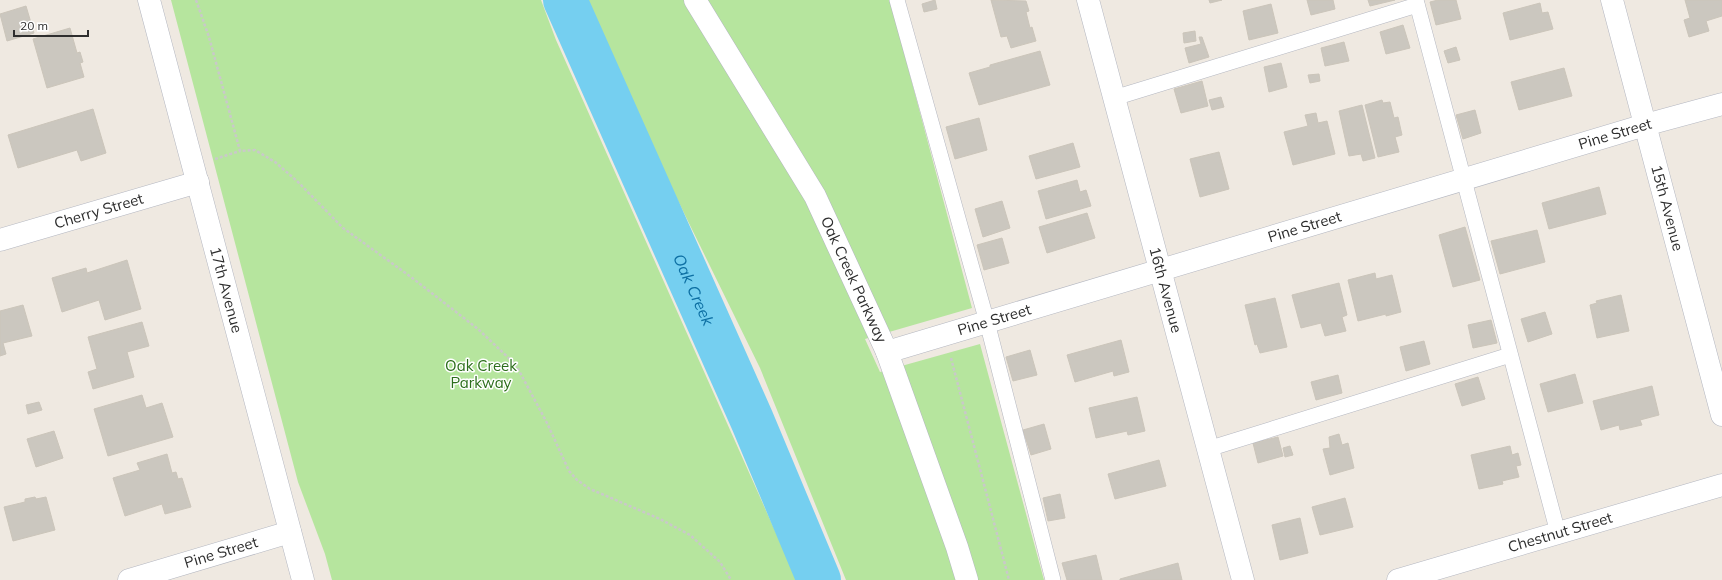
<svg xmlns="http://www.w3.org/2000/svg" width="1722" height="580" viewBox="0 0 1722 580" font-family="Mulish,sans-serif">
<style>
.green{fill:#b6e59e}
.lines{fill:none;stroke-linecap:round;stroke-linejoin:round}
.river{stroke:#75cff0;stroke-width:44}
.building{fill:#cbc7bf;stroke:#cbc5ba}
.lane-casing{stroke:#b4b7c1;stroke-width:16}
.street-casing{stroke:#b4b7c1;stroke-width:23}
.secondary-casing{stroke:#b4b7c1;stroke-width:23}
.path{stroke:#c9c9c9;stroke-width:2.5;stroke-dasharray:3 2;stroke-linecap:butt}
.lane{stroke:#fff;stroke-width:15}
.street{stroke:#fff;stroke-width:22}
.secondary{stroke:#fff;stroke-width:22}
.labels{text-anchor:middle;stroke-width:3;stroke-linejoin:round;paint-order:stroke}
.street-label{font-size:15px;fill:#2e2e2e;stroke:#fff}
.park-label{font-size:15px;fill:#2c6e1b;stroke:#fff}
.water-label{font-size:16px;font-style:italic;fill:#0d6fa3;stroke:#fff}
</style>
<rect width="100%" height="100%" fill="#efe9e1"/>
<g class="green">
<polygon points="171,0 541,0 556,40 797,580 332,580 325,554 298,482"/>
<polygon points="584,0 890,0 972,308 865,339 880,372 980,344 1044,580 846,580 760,368 608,58"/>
</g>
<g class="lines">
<path class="river" id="s1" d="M565,0L752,420L819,580"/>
</g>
<g class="building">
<polygon points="935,0 937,9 924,12 922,4"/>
<polygon points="991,0 1026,1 1029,11 1026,12 1030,28 1032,27 1036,41 1011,48 1007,36 1001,37"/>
<polygon points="1209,0 1222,0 1210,3"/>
<polygon points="1307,0 1333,0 1335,9 1311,15"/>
<polygon points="1368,0 1395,0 1370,6"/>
<polygon points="1438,0 1456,0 1461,19 1436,25 1430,2"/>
<polygon points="1685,0 1722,0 1722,16 1706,21 1709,31 1689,37 1684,20 1690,18"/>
<polygon points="1540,3 1542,13 1548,12 1553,29 1510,40 1503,13"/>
<polygon points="1271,4 1278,33 1249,40 1243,11"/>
<polygon points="26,6 34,33 7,41 0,14"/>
<polygon points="1403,25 1410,48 1386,54 1380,32"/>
<polygon points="70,28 77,53 80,52 83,62 80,63 84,77 47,88 33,39"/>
<polygon points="1195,31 1196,41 1184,43 1183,33"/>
<polygon points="1199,37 1202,37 1209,57 1189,63 1185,48 1201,44"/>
<polygon points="1344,42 1349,61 1325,66 1321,48"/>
<polygon points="1456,47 1460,60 1448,63 1444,51"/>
<polygon points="1040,51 1050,85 979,105 969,73 990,67 990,65"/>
<polygon points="1281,63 1287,87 1269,92 1264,67"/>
<polygon points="1564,68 1572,96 1519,110 1511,82"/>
<polygon points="1319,74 1320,81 1310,83 1308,75"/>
<polygon points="1202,81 1208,106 1181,113 1174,89"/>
<polygon points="1221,97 1224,107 1212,110 1209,100"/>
<polygon points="1382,100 1383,103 1390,102 1394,118 1398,117 1402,135 1395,137 1399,152 1378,157 1365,105"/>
<polygon points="1362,105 1375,158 1363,161 1361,154 1349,156 1339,111"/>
<polygon points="93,109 106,153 81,161 77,150 18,168 8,135"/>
<polygon points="1475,110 1481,133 1463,139 1456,115"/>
<polygon points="1316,113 1318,123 1327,121 1335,154 1293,165 1284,132 1308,126 1305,115"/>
<polygon points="979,118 987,150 955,159 946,127"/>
<polygon points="1073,143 1080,167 1036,179 1029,156"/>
<polygon points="1219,152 1229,189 1200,197 1190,159"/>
<polygon points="1077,180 1080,192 1086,190 1091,206 1046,219 1038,191"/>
<polygon points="1599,187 1606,214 1549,229 1542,203"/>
<polygon points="1002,201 1010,228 983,237 975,209"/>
<polygon points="1087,213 1095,238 1047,253 1039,227"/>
<polygon points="1465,227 1480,280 1453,287 1439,235"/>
<polygon points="1537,230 1545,262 1500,274 1491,241"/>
<polygon points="1002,238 1009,263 984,270 977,245"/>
<polygon points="127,260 141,309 105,320 99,300 62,312 52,278 86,268 87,273"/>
<polygon points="1375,273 1376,279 1392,275 1401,312 1386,316 1386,314 1358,321 1348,280"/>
<polygon points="1339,283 1347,315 1342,317 1346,331 1325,336 1321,323 1301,328 1292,295"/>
<polygon points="1621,295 1629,331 1597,338 1590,305 1597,303 1596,301"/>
<polygon points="1275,298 1287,347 1260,353 1257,344 1255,345 1245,305"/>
<polygon points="23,305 32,336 3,343 6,354 0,356 0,311"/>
<polygon points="1545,312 1552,334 1528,342 1521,319"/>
<polygon points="1491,320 1497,343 1473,348 1468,325"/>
<polygon points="142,322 149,346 127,352 134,377 93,389 88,372 97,369 88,337"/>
<polygon points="1121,340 1129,372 1114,376 1113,371 1075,382 1067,355"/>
<polygon points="1424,341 1430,364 1406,371 1400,347"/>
<polygon points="1030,350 1037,375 1013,381 1006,357"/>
<polygon points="1575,374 1583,403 1548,412 1540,384"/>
<polygon points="1338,375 1342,393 1316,400 1311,382"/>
<polygon points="1478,377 1485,399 1462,406 1455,384"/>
<polygon points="1652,386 1659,415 1640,420 1642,425 1620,430 1619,425 1601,430 1593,401"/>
<polygon points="142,395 146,408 162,403 173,437 108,456 94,409"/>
<polygon points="1137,397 1145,431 1128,435 1127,431 1096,438 1089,408"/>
<polygon points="39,402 42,410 28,414 26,405"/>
<polygon points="1044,424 1051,449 1031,455 1023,430"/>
<polygon points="54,431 63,458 36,467 27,439"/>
<polygon points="1339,434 1342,445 1348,443 1354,468 1330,475 1323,449 1330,448 1329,437"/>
<polygon points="1278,437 1283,456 1258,463 1253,443"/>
<polygon points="1290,446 1293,455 1285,457 1283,448"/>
<polygon points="1510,446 1512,455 1518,453 1521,465 1516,466 1519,477 1502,481 1503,484 1479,489 1471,455"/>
<polygon points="167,454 172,473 176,472 178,479 182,478 191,507 165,514 162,504 125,516 113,478 140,470 137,463"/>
<polygon points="1159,460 1166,486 1115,499 1108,474"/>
<polygon points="1060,494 1065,518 1048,521 1043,498"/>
<polygon points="35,497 36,499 46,497 55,530 13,541 4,507 25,502 25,499"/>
<polygon points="1345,498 1353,527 1320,535 1312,507"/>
<polygon points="1300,518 1308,553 1280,560 1272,525"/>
<polygon points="1096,555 1102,580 1067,580 1062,563"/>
<polygon points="1178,563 1182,580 1120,580 1120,579"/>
</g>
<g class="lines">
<defs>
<g id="lane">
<polyline points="897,0 987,322 1053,580"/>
<polyline points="1416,0 1558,533"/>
<polyline points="1114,98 1417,5"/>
<polyline points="1208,449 1510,355"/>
</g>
<g id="street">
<path id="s2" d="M149,0L303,580"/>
<path id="s3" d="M695,0L815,196L887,352L957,547L967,580"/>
<path id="s4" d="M1088,0L1243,580"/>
<path id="s5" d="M0,240L198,182"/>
<path id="s6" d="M887,352L1645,125L1722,104"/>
<path id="s7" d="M129,580L290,532"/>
<path id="s8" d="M1398,580L1722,485"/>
</g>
<g id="secondary">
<path id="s9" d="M1612,0L1722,415"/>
</g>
</defs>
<use href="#lane" class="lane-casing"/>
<use href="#street" class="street-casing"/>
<use href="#secondary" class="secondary-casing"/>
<g class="path">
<polyline points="196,0 209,37 240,151 255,150 275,162 297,181 343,228 411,277 478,329 516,365 547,423 569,471 577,480 590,489 660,519 690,535 720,562 731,580"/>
<polyline points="215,159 240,151"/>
<polyline points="951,358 1009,580"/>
</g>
<use href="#lane" class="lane"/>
<use href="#street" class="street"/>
<use href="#secondary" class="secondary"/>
</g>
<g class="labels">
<g class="street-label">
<text dy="5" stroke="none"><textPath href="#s6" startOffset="760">Pine Street</textPath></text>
<text dy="5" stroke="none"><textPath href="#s9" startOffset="215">15th Avenue</textPath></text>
<text dy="5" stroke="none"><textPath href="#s5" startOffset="103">Cherry Street</textPath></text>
<text dy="5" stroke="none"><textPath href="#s6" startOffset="436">Pine Street</textPath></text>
<text dy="5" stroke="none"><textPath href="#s3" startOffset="322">Oak Creek Parkway</textPath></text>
<text dy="5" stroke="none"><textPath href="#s2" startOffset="300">17th Avenue</textPath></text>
<text dy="5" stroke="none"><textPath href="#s4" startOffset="300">16th Avenue</textPath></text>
<text dy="5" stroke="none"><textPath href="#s6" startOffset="112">Pine Street</textPath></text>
<text dy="5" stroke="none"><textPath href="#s8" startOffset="169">Chestnut Street</textPath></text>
<text dy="5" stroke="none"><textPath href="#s7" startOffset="96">Pine Street</textPath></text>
</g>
<g class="park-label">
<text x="481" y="371">Oak Creek<tspan x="481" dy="17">Parkway</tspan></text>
</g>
<g class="water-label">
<text dy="6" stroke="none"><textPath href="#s1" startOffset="317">Oak Creek</textPath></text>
</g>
</g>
<path d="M14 30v6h74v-6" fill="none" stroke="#2e2e2e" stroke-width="2"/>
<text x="20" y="30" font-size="12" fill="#2e2e2e" stroke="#ffffff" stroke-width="3" paint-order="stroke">20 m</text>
</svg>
